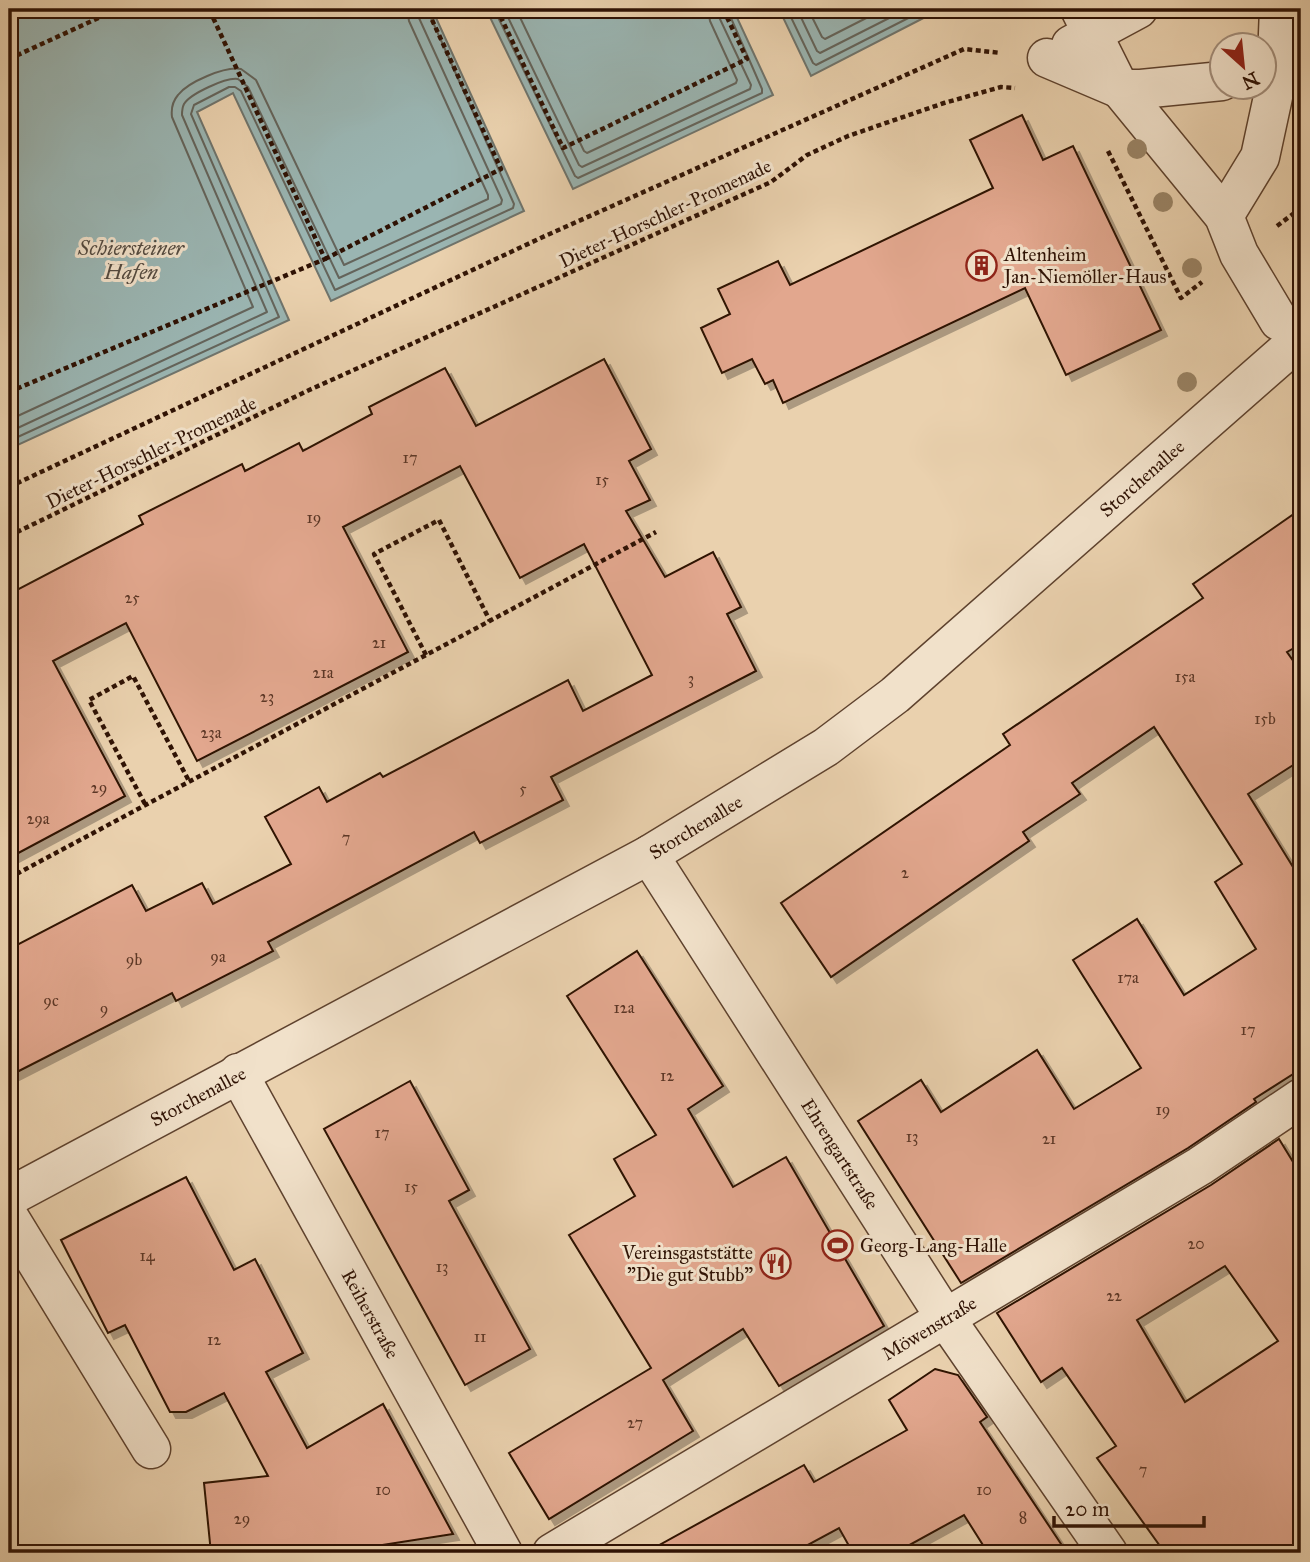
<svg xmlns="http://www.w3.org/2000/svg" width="1310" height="1562" viewBox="0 0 1310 1562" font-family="'IM FELL Great Primer',serif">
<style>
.water{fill:#9ab5b2;stroke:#6f746c;stroke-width:2}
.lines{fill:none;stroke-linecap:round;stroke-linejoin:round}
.shore{stroke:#64645b;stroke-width:2}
.building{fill:#e2a78e;stroke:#2f1204;stroke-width:2;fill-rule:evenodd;filter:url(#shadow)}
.minor-casing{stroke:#5e422e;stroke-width:41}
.path{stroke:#2f1204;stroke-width:4.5;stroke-dasharray:5 3.5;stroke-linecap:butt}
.minor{stroke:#f1e1ca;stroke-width:38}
.tree{fill:#9a8466}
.labels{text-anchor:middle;stroke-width:6;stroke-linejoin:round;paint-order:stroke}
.number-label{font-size:16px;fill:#5c3726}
.street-label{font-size:19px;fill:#2f1204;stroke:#f1e1ca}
.poi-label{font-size:19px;fill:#2f1204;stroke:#f1e1ca;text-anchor:start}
.water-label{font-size:21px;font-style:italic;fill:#544b41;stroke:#f1e1ca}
</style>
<defs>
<filter id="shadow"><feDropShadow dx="6" dy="6" stdDeviation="0" flood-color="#0004"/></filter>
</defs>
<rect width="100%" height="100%" fill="#ead1ae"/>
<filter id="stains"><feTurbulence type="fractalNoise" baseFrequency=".00286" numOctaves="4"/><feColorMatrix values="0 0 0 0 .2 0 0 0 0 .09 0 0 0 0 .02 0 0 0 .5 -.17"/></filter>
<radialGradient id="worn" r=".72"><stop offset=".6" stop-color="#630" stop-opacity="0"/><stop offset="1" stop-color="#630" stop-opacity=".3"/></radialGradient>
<g class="water">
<polygon points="9,9 432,9 524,211 331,301 233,93 197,112 289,320 9,449"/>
<polygon points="486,9 733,9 773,95 573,189"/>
<polygon points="779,9 941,9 811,76"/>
</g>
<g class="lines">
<g class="shore">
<polyline points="494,9 575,176 578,178 762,93 762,89 727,9"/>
<polyline points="504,9 579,165 582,167 750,89 751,85 719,17 718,9"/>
<polyline points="516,9 584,151 587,153 736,83 737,80 710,21 708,9"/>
<polyline points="787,9 813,63 816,65 926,9"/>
<polyline points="797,9 817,51 820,53 907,9"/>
<polyline points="808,9 822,37 825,39 884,9"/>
<path d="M9,420L253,307L172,117C171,109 172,102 178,95C188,82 225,66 241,69L256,80L344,265L488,199V195L409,21L407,9"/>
<path d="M9,432L267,312L182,115C182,110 182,108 184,104C190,94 226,77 238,79L248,87L339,278L501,204L502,200L419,18L418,9"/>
<polyline points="9,441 279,317 191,114 194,105 229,87 235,87 241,91 335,290 513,208 514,204 427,9"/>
</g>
</g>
<g class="building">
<polygon points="1022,115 1043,160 1073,146 1161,330 1066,375 1025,288 783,403 773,380 765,384 752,359 722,373 701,328 730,314 718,289 778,261 790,285 993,188 970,140"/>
<polygon points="604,359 651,449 629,461 650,500 626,511 665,577 713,552 741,607 727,614 756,671 551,777 563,800 480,843 474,832 268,942 273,951 176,1001 172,993 9,1076 9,949 132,885 146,911 202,883 213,904 291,864 265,817 319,787 327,802 380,773 383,777 568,680 583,711 652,675 584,544 520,578 460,466 343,527 408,652 197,761 126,623 53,661 125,796 9,858 9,594 143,524 139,516 242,464 245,471 299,443 303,451 372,414 369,407 445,368 476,426"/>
<polygon points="1301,509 1301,644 1287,652 1301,672 1301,760 1248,794 1301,880 1301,1069 1254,1099 1256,1102 1188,1148 961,1283 858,1121 921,1080 941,1112 1037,1050 1074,1109 1141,1068 1073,960 1137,919 1184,995 1256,949 1215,882 1242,864 1154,727 1072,783 1080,794 1023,832 1029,841 831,977 781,903 1010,745 1003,734 1203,598 1193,584"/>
<polygon points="637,951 723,1086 688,1109 733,1187 786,1157 884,1326 779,1386 743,1329 663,1380 693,1431 549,1519 509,1453 651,1368 569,1235 635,1196 614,1159 656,1135 567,996"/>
<polygon points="410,1081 469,1190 449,1201 530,1349 465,1385 324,1129"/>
<path d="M1279,1139L1301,1175V1553H1165L1097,1458L1116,1446L1062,1368L1041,1382L997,1313L1211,1185ZM1225,1266L1278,1341L1185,1402L1137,1320Z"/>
<polygon points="186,1177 234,1270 255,1259 303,1353 266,1372 307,1448 383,1404 453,1534 331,1553 211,1553 204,1483 268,1476 224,1393 186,1412 170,1412 125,1325 108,1333 61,1240"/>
<polygon points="935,1369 958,1375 987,1417 980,1422 1067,1553 988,1553 964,1515 895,1553 853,1553 839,1528 793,1553 645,1553 804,1465 814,1482 907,1430 889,1400"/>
</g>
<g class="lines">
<defs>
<g id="minor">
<polyline points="1080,9 1120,89 1224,216 1239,254 1279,321"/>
<polyline points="1071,45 1138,9"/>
<polyline points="1047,58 1120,89 1141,89 1222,81"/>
<polyline points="1224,216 1260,157 1276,83 1279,9"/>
<path id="s1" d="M649,855L946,1319L1108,1553"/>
<path id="s2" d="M238,1073L503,1553"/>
<path id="s3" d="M9,1197L649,855L826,747L895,695L1301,338"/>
<polyline points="9,1217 151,1449"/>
<path id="s4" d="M552,1553L1200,1166L1301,1098"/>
</g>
</defs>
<use href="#minor" class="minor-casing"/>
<g class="path">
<polyline points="497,9 563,148 747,59 723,9"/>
<polyline points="9,59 118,9"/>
<polyline points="1108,151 1181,298 1202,282"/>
<polyline points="1277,226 1301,208"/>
<polyline points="325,259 501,169 427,9"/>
<polyline points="9,392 325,259 209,9"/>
<polyline points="9,487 545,236 964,49 1001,53"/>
<polyline points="9,536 307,391 771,182 807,155 848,136 944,103 1001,87 1015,88"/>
<polyline points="426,655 374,554 439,520 490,621"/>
<polyline points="145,804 89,700 133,676 189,781"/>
<polyline points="9,878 656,532"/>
</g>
<use href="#minor" class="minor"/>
</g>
<g class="tree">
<circle cx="1137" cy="149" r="10"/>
<circle cx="1163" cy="202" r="10"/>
<circle cx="1192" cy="268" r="10"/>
<circle cx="1187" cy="382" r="10"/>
</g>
<defs>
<symbol id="building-ring" viewBox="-11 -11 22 22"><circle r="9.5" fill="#f1e1ca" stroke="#8f2418" stroke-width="1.5"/><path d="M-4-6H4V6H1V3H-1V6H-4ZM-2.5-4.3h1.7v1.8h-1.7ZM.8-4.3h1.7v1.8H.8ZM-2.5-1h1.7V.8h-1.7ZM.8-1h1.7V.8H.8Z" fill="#8f2418"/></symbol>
<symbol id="stadium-ring" viewBox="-11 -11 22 22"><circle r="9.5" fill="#f1e1ca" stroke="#8f2418" stroke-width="1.5"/><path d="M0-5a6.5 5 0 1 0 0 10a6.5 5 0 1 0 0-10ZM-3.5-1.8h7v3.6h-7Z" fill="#8f2418"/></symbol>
<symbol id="restaurant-ring" viewBox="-11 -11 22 22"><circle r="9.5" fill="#f1e1ca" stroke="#8f2418" stroke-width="1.5"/><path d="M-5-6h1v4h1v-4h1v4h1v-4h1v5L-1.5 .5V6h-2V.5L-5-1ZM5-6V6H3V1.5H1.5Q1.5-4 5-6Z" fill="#8f2418"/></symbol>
</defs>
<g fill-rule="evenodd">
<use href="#building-ring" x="964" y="248" width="35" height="35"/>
<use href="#stadium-ring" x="820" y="1228" width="35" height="35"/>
<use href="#restaurant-ring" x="758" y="1246" width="35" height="35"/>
</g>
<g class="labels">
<g class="number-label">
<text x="410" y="463">17</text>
<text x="602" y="485">15</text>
<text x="314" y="523">19</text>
<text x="132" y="603">25</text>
<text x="379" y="648">21</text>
<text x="323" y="678">21a</text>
<text x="1185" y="682">15a</text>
<text x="691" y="684">3</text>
<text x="267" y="702">23</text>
<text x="1265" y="724">15b</text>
<text x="211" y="738">23a</text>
<text x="99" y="793">29</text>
<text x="523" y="794">5</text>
<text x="38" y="824">29a</text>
<text x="346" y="843">7</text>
<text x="905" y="878">2</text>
<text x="218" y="962">9a</text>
<text x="134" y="965">9b</text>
<text x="1128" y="983">17a</text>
<text x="51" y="1006">9c</text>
<text x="624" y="1013">12a</text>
<text x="104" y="1014">9</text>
<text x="1248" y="1035">17</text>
<text x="667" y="1081">12</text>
<text x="1163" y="1115">19</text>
<text x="382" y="1138">17</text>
<text x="912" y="1142">13</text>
<text x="1049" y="1144">21</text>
<text x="411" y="1192">15</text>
<text x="1196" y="1249">20</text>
<text x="147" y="1261">14</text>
<text x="442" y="1272">13</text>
<text x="1114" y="1301">22</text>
<text x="480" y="1342">11</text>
<text x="214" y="1345">12</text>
<text x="635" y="1428">27</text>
<text x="1143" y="1475">7</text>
<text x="383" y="1495">10</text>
<text x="984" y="1495">10</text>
<text x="1023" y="1523">8</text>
<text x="242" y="1524">29</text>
</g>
<g class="street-label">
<text transform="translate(665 213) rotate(-25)" y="7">Dieter-Horschler-Promenade</text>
<text transform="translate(151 452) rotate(-26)" y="7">Dieter-Horschler-Promenade</text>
<text dy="7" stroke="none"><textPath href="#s3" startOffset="1348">Storchenallee</textPath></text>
<text dy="7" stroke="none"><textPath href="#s3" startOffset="780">Storchenallee</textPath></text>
<text dy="7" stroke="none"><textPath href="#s3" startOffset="214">Storchenallee</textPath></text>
<text dy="7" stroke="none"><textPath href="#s1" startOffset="355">Ehrengartstraße</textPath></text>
<text dy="7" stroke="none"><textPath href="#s2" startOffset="275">Reiherstraße</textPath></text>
<text dy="7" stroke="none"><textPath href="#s4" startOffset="439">Möwenstraße</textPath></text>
</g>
<g class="poi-label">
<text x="1004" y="261">Altenheim<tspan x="1004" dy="22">Jan-Niemöller-Haus</tspan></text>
<text x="860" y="1252">Georg-Lang-Halle</text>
<text x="753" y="1259" text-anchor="end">Vereinsgaststätte<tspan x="753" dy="22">"Die gut Stubb"</tspan></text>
</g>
<g class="water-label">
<text x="131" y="255">Schiersteiner<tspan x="131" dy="24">Hafen</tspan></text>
</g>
</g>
<rect width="1310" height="1562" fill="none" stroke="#ead1ae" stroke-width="35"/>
<rect x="10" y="10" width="1289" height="1541" fill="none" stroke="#2f1204" stroke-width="3.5"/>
<rect x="18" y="18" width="1275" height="1527" fill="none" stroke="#2f1204" stroke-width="2"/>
<g transform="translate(1243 66) rotate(153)"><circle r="33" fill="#f1e1ca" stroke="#a38e7b" stroke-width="2"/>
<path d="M0-5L12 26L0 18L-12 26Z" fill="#8f2418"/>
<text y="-10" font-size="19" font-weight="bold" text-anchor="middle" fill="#2f1204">N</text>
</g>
<path d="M1054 1516v10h150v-10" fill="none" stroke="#2f1204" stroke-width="3.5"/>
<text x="1065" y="1516" font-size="21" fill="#2f1204" stroke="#f1e1ca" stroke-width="5" paint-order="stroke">20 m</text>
<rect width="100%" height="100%" filter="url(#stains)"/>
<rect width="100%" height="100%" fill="url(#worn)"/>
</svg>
